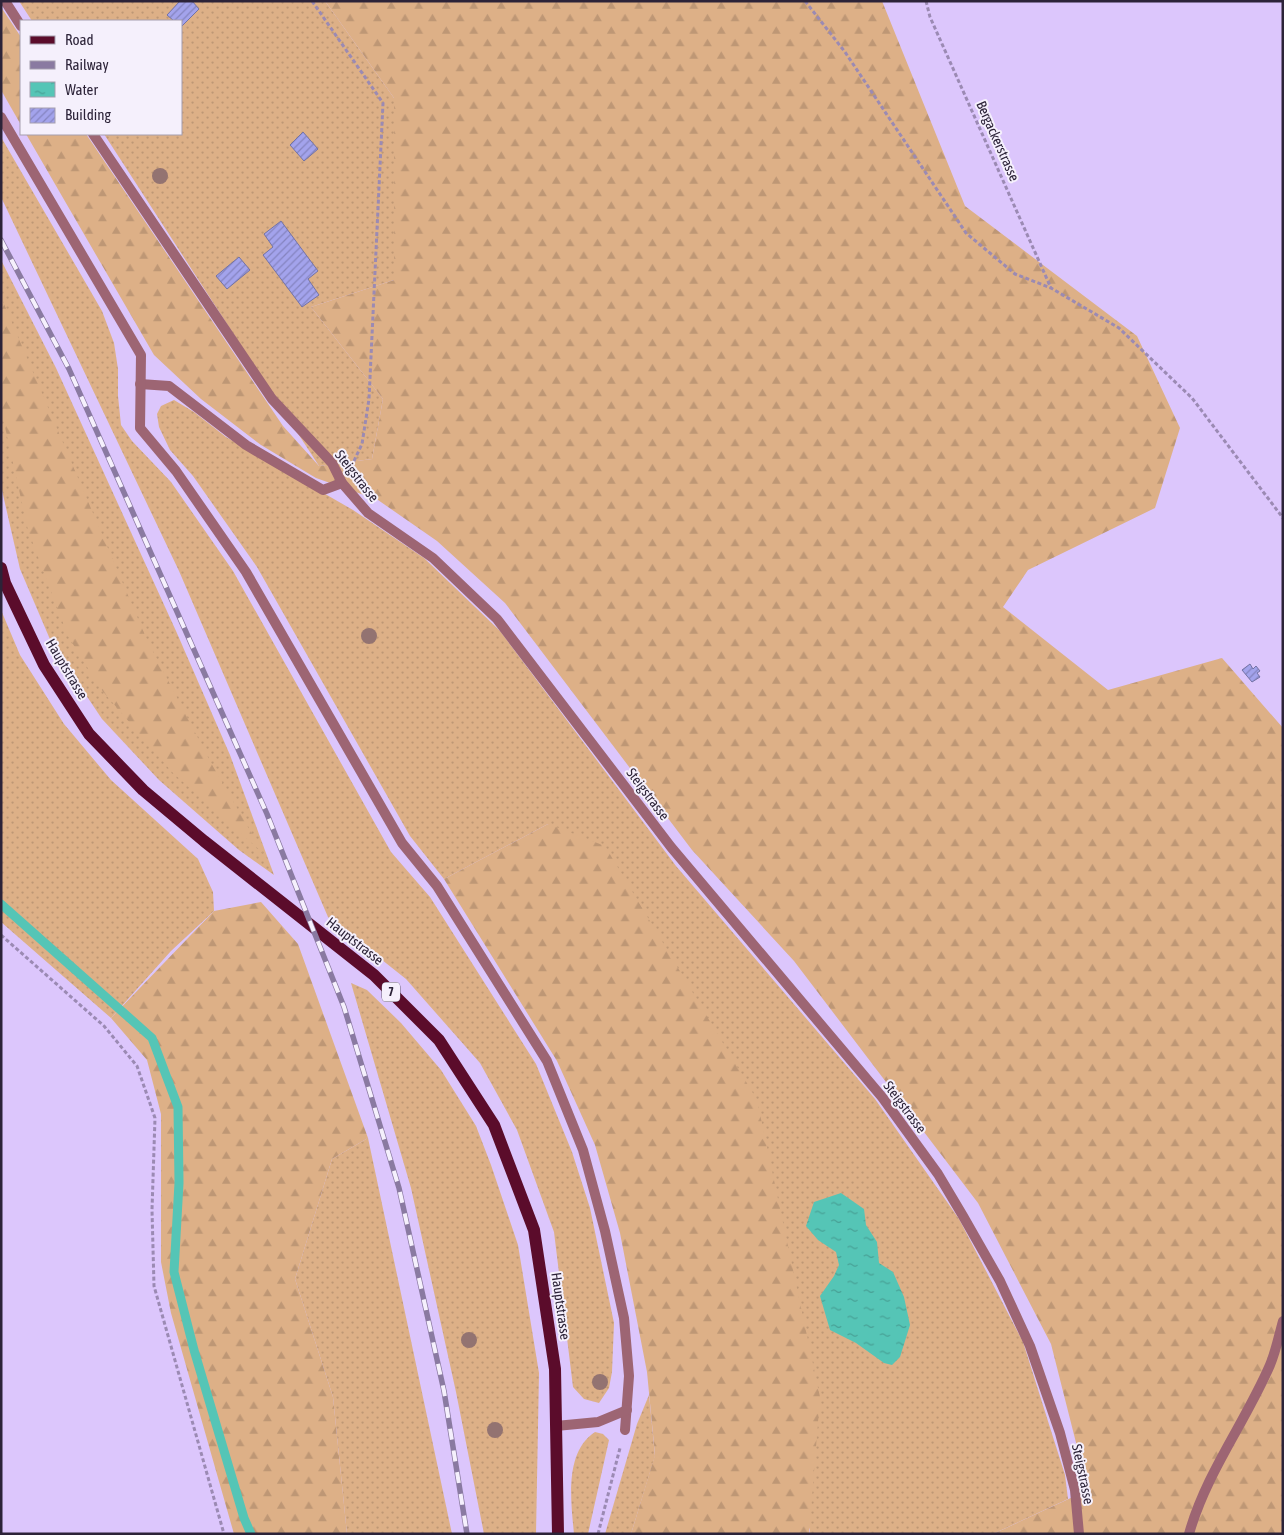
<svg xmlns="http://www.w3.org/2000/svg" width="1284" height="1535" viewBox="0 0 1284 1535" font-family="'Asap Condensed',sans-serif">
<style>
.grass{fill:url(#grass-dots)}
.forest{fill:url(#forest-firs)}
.water{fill:url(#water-ripples)}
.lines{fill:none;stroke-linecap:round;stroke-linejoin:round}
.stream{stroke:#55c5b6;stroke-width:9}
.building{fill:url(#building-hatch);stroke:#7373a5}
.path{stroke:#9b8ab3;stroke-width:3;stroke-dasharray:4 2.5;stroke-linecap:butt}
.service{stroke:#9d6573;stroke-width:10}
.minor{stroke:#9d6573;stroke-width:10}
.primary{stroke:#5b0c2b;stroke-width:12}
.rail-casing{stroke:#8a7aa1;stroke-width:5.5}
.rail{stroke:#f5f0fc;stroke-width:4;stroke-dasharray:11;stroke-linecap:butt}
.tree{fill:#937371}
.labels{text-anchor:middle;stroke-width:4;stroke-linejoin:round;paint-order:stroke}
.shield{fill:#f5f0fc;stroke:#686073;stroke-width:1}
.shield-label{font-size:12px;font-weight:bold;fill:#2c2338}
.street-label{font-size:14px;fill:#2c2338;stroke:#f5f0fc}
</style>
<defs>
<pattern id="grass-dots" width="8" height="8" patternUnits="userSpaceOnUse" patternTransform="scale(1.25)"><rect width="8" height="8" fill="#ddb087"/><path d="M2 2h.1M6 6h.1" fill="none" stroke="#be9775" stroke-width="1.8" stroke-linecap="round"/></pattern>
<pattern id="forest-firs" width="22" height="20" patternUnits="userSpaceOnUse" patternTransform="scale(1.25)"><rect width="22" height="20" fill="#ddb087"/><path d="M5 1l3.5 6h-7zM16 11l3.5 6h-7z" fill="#be9775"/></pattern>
<pattern id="water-ripples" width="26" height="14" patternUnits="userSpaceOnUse" patternTransform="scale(1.25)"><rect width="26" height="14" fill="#55c5b6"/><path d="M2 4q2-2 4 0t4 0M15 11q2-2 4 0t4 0" fill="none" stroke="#47a095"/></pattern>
<pattern id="building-hatch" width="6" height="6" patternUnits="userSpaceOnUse" patternTransform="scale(1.25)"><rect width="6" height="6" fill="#a3a3ec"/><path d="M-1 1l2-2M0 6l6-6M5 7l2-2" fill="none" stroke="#8584c0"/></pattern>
</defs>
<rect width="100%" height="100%" fill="#dcc6fc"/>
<g class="grass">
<polygon points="19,1 325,1 394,98 394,280 311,307 383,399 372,459 319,466 104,134 181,134 181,21 32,21"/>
<polygon points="1,137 102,311 114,343 118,369 118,396 121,425 132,441 171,482 233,571 391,852 430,897 536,1064 572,1152 590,1208 614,1323 612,1372 609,1388 599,1403 584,1399 573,1387 554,1232 517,1130 480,1063 406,979 328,917 179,571 1,197"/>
<polygon points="1,260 56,368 176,631 230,755 274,875 239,850 159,780 102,719 52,644 20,569 1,486"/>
<polygon points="174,400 194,412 226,437 353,510 424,558 500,631 676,866 875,1099 959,1219 1023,1342 1065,1475 1068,1499 993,1534 809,1534 810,1530 548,824 444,879 410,836 257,567 193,476 170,450 159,427 157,414 161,406"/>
<polygon points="1,610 20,655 64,724 111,780 198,859 213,892 214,911 171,951 111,1018 1,922"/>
<polygon points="351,983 367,990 401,1023 441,1070 476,1126 491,1165 518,1245 539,1373 536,1534 484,1534 456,1392 411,1188"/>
<polygon points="368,1138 452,1534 347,1534 333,1397 295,1279 332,1159"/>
<polygon points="649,1395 655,1456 631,1534 605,1534 637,1424"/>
<path d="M595,1432L603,1434L609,1440L588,1534H574C571,1502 564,1452 595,1432Z"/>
</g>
<g class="forest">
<polygon points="325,1 882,1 965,206 1137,336 1180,428 1155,508 1028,570 1003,607 1108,690 1222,658 1283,728 1283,1534 993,1534 1088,1490 1051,1344 978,1203 794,961 692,850 505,603 437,541 378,500 316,478 261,445 201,399 154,355 26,134 86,134 283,426 319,466 372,459 383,399 311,307 394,280 394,98"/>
<polygon points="1,7 21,37 21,125 1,90"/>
<polygon points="1,297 147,640 211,763 263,853 173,773 100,688 68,636 28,530 1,409"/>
<polygon points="548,824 605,846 757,1100 820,1397 809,1534 631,1534 655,1455 647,1372 620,1233 595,1145 557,1061 444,879"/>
<polygon points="261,902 298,944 368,1138 332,1159 295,1279 333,1397 347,1534 234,1534 171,1313 161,1262 161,1114 147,1060 111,1018 214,911"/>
</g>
<polygon class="water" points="841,1193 864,1209 866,1225 877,1242 879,1263 893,1272 904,1297 910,1325 900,1357 892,1365 884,1363 856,1343 830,1330 820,1296 834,1276 839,1265 836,1252 818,1240 806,1226 814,1202"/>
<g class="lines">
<polyline class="stream" points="1,904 152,1038 178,1107 179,1183 174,1272 194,1350 244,1518 251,1534"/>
</g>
<g class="building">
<polygon points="180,1 192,1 199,9 181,27 181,21 174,21 167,15"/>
<polygon points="303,132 318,149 304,161 290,145"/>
<polygon points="281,221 318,271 308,279 319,295 302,307 263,255 273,247 264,234"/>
<polygon points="239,257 250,270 227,289 216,276"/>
<polygon points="1250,664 1253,669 1256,666 1260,671 1257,673 1260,677 1252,682 1242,670"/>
</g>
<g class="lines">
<g class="path">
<polyline points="312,1 383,103 369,399 362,444 353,463"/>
<polyline points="805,1 845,52 966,233 1015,274 1051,288 1119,328 1192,398 1283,518"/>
<polyline points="926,1 930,17 1051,288"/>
<polyline points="1,935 104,1026 137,1066 155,1118 152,1210 154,1286 224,1534"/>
<polyline points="598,1534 620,1448"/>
</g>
<polyline class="service" points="140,384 169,386 246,445 323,490 342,483"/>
<g class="minor">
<polyline points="5,1 21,26"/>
<polyline points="1,117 141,355 140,428 176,471 246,572 402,843 437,886 547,1061 583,1150 605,1231 624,1318 629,1376 625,1430"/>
<polyline points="93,134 272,399 332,463 342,483 368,513 433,558 497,619 671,847 882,1097 938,1174 963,1216 1000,1281 1030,1346 1060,1433 1075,1490 1079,1534"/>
<polyline points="556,1426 598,1422 627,1410"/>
<path d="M1189,1534C1206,1473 1245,1423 1270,1365C1276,1351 1279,1335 1283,1321"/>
</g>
<polyline class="primary" points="1,568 5,583 44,665 89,734 143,790 204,841 374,975 439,1040 494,1125 534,1230 555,1369 558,1534"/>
<defs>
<polyline id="rail" points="1,240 69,369 267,814 344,1007 399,1188 444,1391 467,1534"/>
</defs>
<use href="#rail" class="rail-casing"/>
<use href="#rail" class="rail"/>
</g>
<g class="tree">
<circle cx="160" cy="176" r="8"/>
<circle cx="369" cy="636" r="8"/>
<circle cx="469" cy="1340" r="8"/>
<circle cx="600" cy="1382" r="8"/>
<circle cx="495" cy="1430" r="8"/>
</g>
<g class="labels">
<rect class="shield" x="382" y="982.5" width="18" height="19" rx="4"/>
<g class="shield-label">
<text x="391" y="996">7</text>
</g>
<g class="street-label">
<text transform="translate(998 141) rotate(66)" y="5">Bergackerstrasse</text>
<text transform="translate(357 476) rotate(52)" y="5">Steigstrasse</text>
<text transform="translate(67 669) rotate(59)" y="5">Hauptstrasse</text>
<text transform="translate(648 794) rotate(53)" y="5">Steigstrasse</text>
<text transform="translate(355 941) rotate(38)" y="5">Hauptstrasse</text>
<text transform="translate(905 1107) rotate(53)" y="5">Steigstrasse</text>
<text transform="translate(561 1306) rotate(82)" y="5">Hauptstrasse</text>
<text transform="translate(1083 1474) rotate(78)" y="5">Steigstrasse</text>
</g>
</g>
<rect width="1284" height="1535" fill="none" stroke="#2c2338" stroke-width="5"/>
<rect x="20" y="20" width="162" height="115" fill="#f5f0fc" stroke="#a59eae"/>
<rect x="30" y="36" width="25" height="8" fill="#5b0c2b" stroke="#a59eae"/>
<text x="65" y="45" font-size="15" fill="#2c2338">Road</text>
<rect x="30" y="61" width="25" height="8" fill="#8a7aa1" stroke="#a59eae"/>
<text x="65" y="70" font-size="15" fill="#2c2338">Railway</text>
<rect x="30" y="82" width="25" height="15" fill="url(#water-ripples)" stroke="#a59eae"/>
<text x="65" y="95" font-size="15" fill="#2c2338">Water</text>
<rect x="30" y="108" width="25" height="15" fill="url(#building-hatch)" stroke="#a59eae"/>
<text x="65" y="120" font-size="15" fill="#2c2338">Building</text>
</svg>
